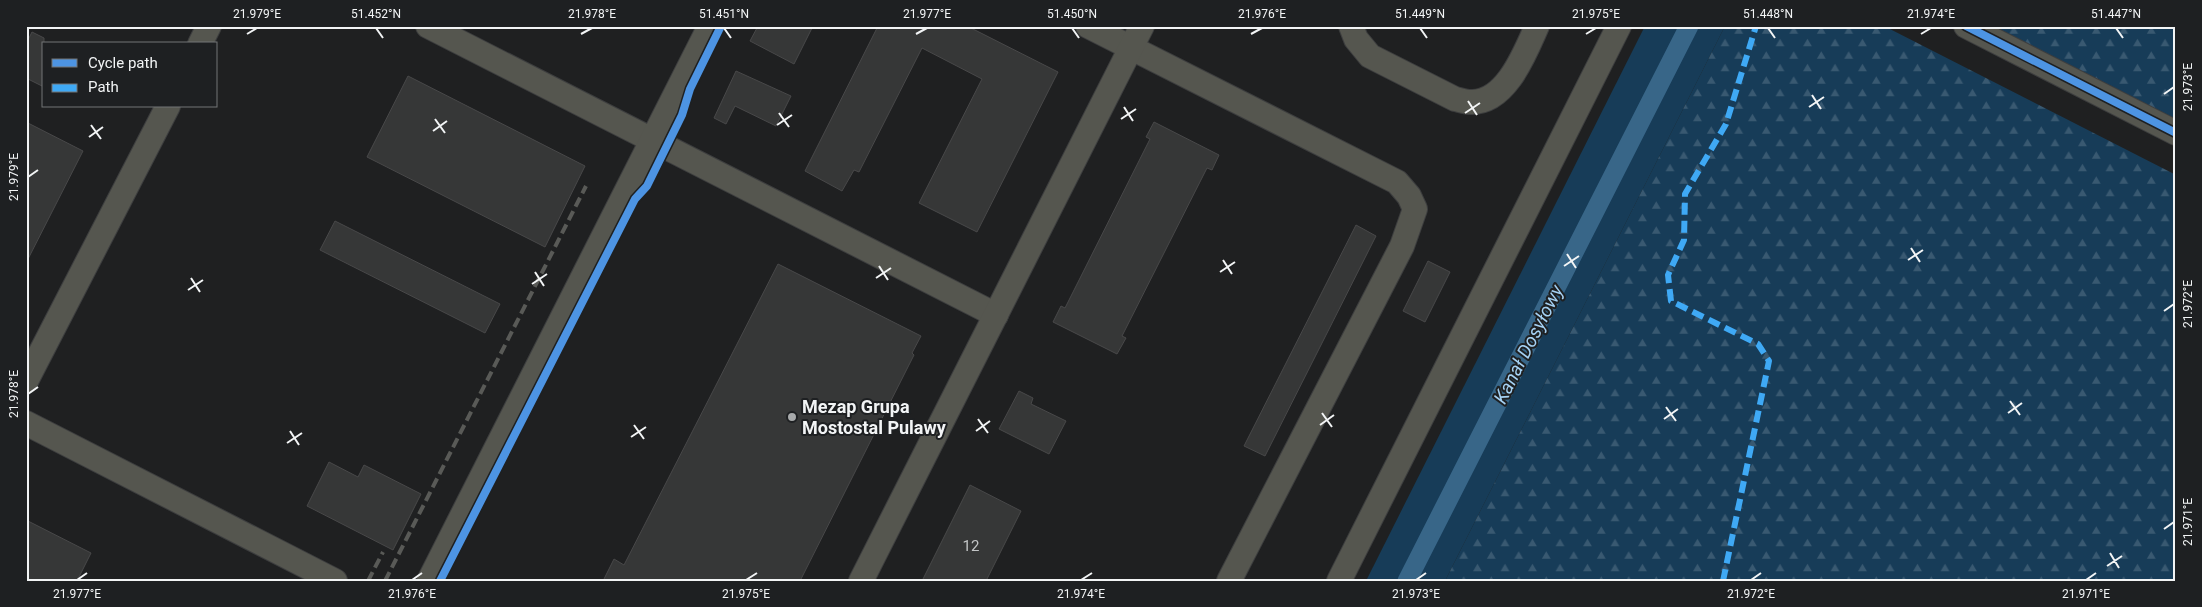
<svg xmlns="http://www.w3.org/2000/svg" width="2202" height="607" viewBox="0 0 2202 607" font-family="Roboto,sans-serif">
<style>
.green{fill:#173c58}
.forest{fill:url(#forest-firs)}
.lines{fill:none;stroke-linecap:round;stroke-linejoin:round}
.canal{stroke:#386688;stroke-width:19}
.building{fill:#363737;stroke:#484849}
.minor-casing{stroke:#3d3e3f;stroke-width:26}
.minor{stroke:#55564f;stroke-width:24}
.rail{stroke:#595a57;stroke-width:4;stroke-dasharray:10 5;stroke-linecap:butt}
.quiet{stroke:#3fa9f5;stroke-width:6;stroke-dasharray:12 6;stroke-linecap:butt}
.cycleway-casing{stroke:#1e2022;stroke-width:11}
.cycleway{stroke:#4d94e3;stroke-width:8}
.ticks{fill:none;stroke:#f2f4f5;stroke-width:2}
.poi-dot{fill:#a8aaab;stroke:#1e2022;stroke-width:2}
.labels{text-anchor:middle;stroke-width:4;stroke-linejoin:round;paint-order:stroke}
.number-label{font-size:15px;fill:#c3c5c6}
.poi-label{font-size:18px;font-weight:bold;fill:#f2f4f5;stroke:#1e2022;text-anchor:start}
.water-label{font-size:19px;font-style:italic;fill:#a5d1f3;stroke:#1e2022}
.neatline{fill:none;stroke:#f2f4f5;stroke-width:2}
.ticks-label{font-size:12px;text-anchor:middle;fill:#f2f4f5}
</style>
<defs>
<pattern id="forest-firs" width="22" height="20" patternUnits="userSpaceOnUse" patternTransform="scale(1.25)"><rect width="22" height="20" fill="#173c58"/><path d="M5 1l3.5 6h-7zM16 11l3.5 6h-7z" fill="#395971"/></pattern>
</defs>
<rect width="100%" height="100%" fill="#1f2021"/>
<polygon class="green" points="1645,26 1725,26 1445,581 1366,581"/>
<g class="forest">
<polygon points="1725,26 1884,26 2176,175 2176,581 1445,581"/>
<polygon points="1993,26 2176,26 2176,120"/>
</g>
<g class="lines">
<polyline class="canal" points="1407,581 1689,26"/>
</g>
<g class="building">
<polygon points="758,26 813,26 794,64 750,41"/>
<polygon points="878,26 967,26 1058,72 977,232 919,203 982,79 922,48 859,172 854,170 842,191 805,171"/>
<polygon points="32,32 44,38 44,87 26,78 26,44"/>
<polygon points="736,71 791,96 776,126 735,106 726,124 714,118"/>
<polygon points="408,76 585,166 545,247 367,157"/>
<polygon points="26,122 83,151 26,263"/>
<polygon points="1154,122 1219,155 1212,170 1207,168 1122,336 1126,338 1117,354 1053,322 1061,306 1065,308 1150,139 1146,137"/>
<polygon points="335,221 500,304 485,333 320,250"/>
<polygon points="1356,225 1376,236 1265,456 1244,446"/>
<polygon points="1428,261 1450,272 1425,322 1403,311"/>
<polygon points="778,264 921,336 912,353 914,355 800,581 603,581 614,559 624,565"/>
<polygon points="1019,391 1033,398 1031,404 1066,421 1049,454 999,429"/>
<polygon points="329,462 358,477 364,465 421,494 393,550 307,506"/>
<polygon points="970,485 1021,511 986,581 922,581"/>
<polygon points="26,520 91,553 77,581 32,581 26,578"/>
</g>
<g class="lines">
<defs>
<g id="minor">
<polyline points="428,26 996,315"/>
<polyline points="1088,26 1397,182 1409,196 1415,209 1402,246 1229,581"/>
<path d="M1351,26L1356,39L1370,56L1455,99C1460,100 1466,102 1471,102C1506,103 1525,53 1537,26"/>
<polyline points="1966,26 2176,133"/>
<polyline points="200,44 209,26"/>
<polyline points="26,381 168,106"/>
<polyline points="26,423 335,581"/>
<polyline points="429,581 710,26"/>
<polyline points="861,581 1142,26"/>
<polyline points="1339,581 1619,26"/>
</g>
</defs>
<use href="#minor" class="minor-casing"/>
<use href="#minor" class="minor"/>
<g class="rail">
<polyline points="368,581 383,552"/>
<polyline points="385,581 586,186"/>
</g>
<polyline class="quiet" points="1723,581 1769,361 1758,344 1671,301 1668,275 1684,240 1685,194 1726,124 1756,26"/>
<defs>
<g id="cycleway">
<polyline points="1966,26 2176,133"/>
<polyline points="440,581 635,199 647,186 682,115 690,89 721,26"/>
</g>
</defs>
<use href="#cycleway" class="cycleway-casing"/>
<use href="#cycleway" class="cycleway"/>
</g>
<path class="ticks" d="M376,28L383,38M724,28L731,38M1072,28L1079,38M1420,28L1427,38M1768,28L1775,38M2116,28L2123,38M247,34L257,28M581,34L592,28M916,34L927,28M1251,34L1262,28M1586,34L1596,28M1921,34L1931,28M2164,94L2174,87M1812,95L1821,109M1468,101L1477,115M1124,107L1133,121M1809,107L1824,97M779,113L789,127M1465,113L1480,103M435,119L445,133M1121,119L1136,109M91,125L101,139M777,125L792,115M433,131L447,121M89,137L103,127M28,177L38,170M1911,248L1920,262M1567,254L1576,268M1223,260L1232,274M1908,260L1923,250M879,266L888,280M1564,266L1579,256M535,272L544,286M1220,272L1235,262M191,278L200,292M876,278L891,268M532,284L547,274M188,290L203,280M2164,311L2174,304M28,394L38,387M2010,401L2020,415M1666,407L1676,421M1322,413L1332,427M2008,413L2022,403M978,419L988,433M1664,419L1678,409M634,425L644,439M1320,425L1334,415M290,431L299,445M976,431L990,421M631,437L646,427M287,443L302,433M2164,529L2174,522M2110,553L2119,568M2107,566L2122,556M77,580L87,573M412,580L422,573M746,580L757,573M1081,580L1092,573M1416,580L1426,573M1751,580L1761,573M2086,580L2096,573"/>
<circle class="poi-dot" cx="792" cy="417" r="5"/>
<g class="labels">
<g class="number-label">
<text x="971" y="551">12</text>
</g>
<g class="poi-label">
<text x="802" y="413">Mezap Grupa<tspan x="802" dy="21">Mostostal Pulawy</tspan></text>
</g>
<g class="water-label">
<text transform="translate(1528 344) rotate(-63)" y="7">Kanał Dosyłowy</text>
</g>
</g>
<rect width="2202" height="607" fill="none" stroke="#1e2022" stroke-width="55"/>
<rect x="42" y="42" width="175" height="65" fill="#1e2022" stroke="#737576"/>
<rect x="52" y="59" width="25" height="8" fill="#4d94e3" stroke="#737576"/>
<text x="88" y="68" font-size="15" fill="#f2f4f5">Cycle path</text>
<rect x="52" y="84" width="25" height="8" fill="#3fa9f5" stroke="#737576"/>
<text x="88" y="92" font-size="15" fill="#f2f4f5">Path</text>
<rect x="28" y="28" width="2146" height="552" class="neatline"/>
<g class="ticks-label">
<text x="257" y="18">21.979°E</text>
<text x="376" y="18">51.452°N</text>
<text x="592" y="18">21.978°E</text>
<text x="724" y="18">51.451°N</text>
<text x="927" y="18">21.977°E</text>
<text x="1072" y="18">51.450°N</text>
<text x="1262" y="18">21.976°E</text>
<text x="1420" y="18">51.449°N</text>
<text x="1596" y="18">21.975°E</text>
<text x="1768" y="18">51.448°N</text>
<text x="1931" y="18">21.974°E</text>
<text x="2116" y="18">51.447°N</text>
<text transform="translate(2188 87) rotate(-90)" y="4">21.973°E</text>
<text transform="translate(14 177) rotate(-90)" y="4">21.979°E</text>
<text transform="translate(2188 304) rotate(-90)" y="4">21.972°E</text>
<text transform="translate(14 394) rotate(-90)" y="4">21.978°E</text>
<text transform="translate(2188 522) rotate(-90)" y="4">21.971°E</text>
<text x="77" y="598">21.977°E</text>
<text x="412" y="598">21.976°E</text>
<text x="746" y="598">21.975°E</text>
<text x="1081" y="598">21.974°E</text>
<text x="1416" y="598">21.973°E</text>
<text x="1751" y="598">21.972°E</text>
<text x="2086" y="598">21.971°E</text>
</g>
</svg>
